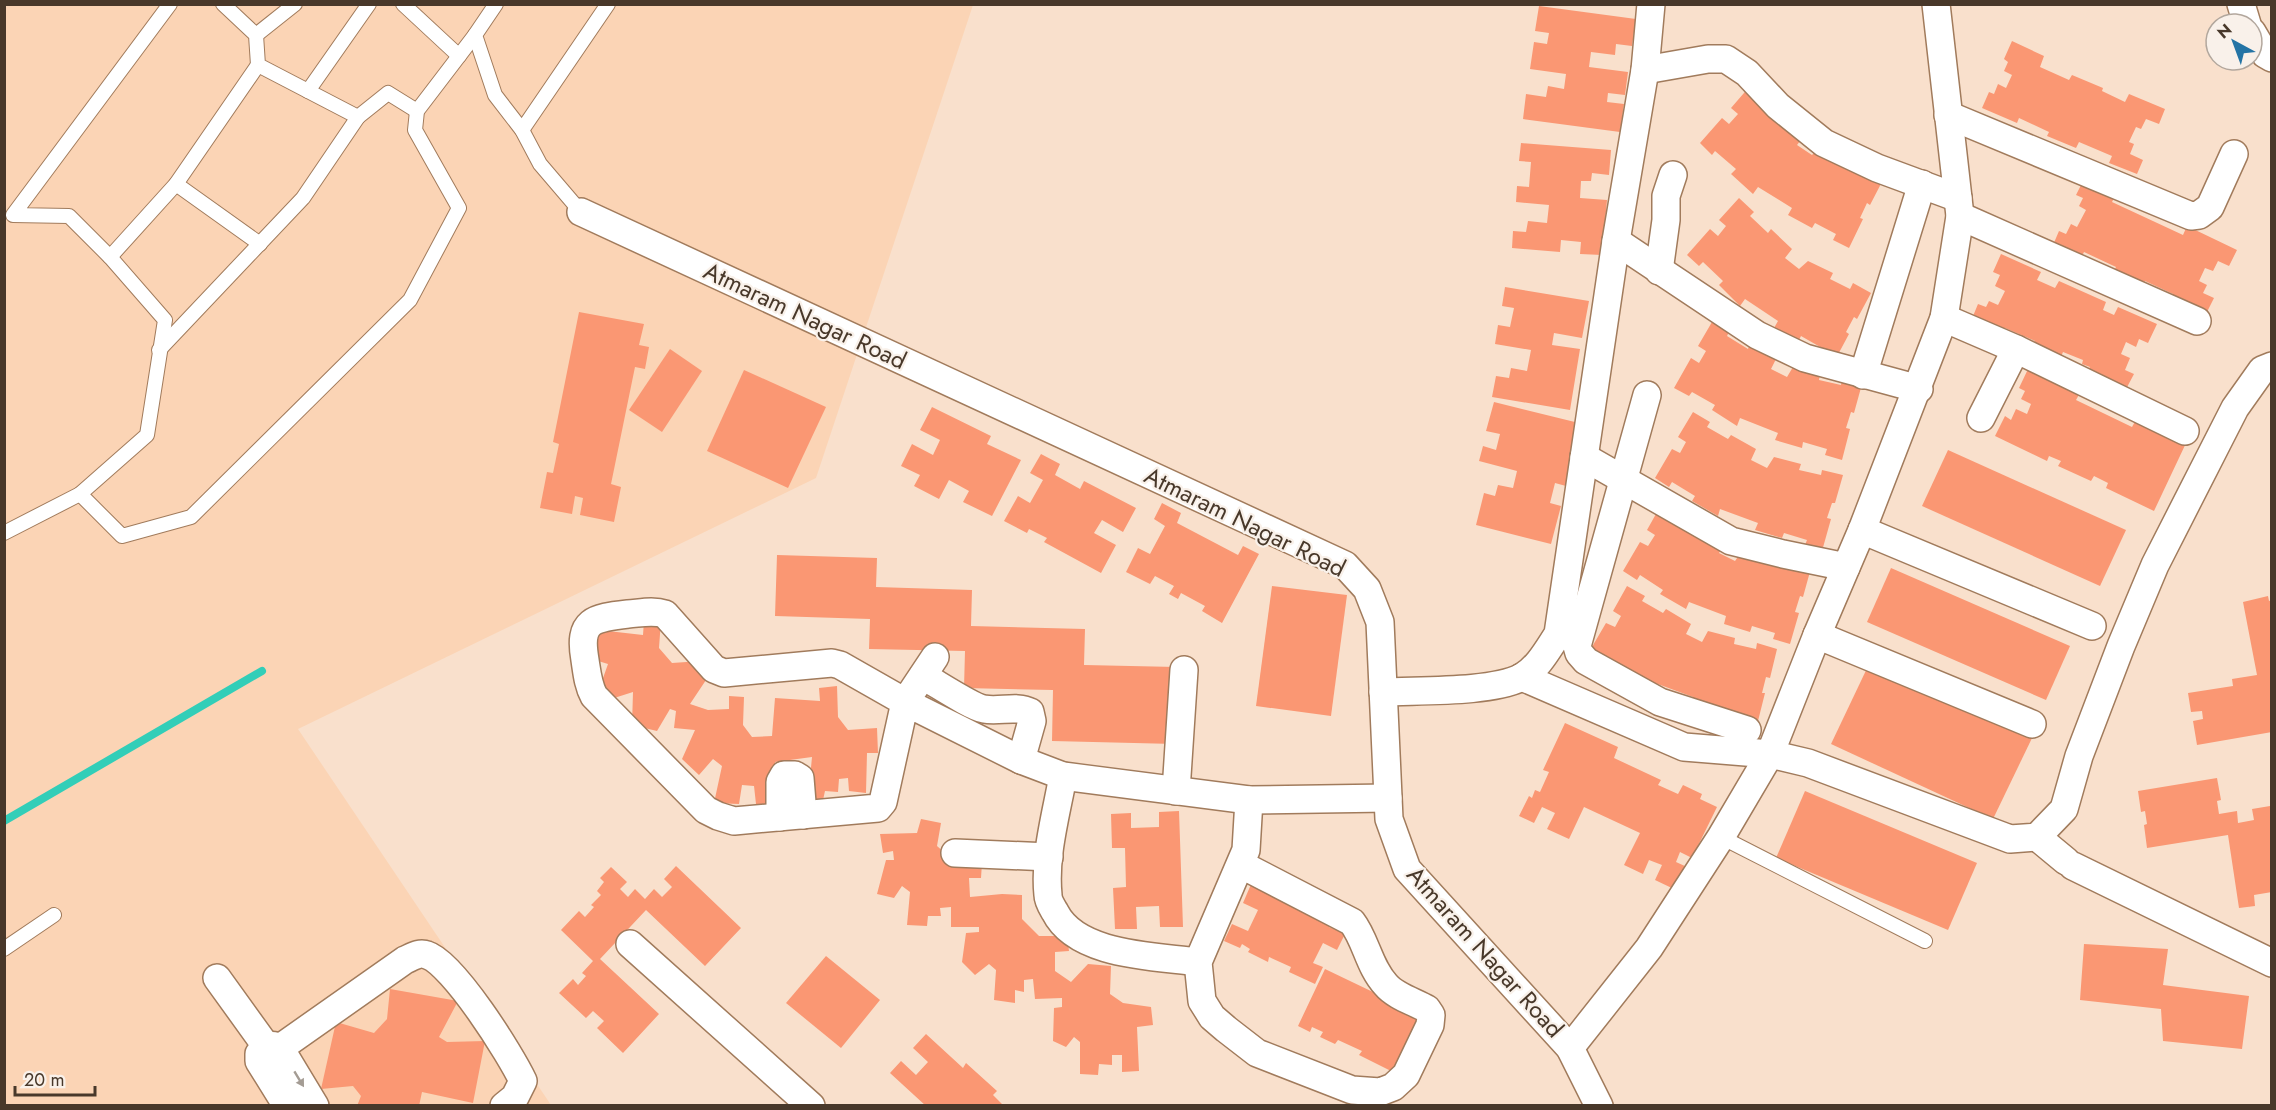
<svg xmlns="http://www.w3.org/2000/svg" width="2276" height="1110" viewBox="0 0 2276 1110" font-family="Jost,sans-serif">
<style>
.built{fill:#fbd4b5}
.lines{fill:none;stroke-linecap:round;stroke-linejoin:round}
.stream{stroke:#32ceb8;stroke-width:8}
.building{fill:#fa9773}
.lane-casing{stroke:#a17b5c;stroke-width:16}
.street-casing{stroke:#a17b5c;stroke-width:30}
.lane{stroke:#fff;stroke-width:14}
.street{stroke:#fff;stroke-width:27}
.oneway{fill:#a49c94}
.labels{text-anchor:middle;stroke-width:4.5;stroke-linejoin:round;paint-order:stroke}
.street-label{font-size:24px;fill:#48382a;stroke:#f9f1ea}
</style>
<rect width="100%" height="100%" fill="#f9e0cc"/>
<polygon class="built" points="5,5 973,5 816,478 298,729 551,1105 5,1106"/>
<g class="lines">
<polyline class="stream" points="4,821 262,671"/>
</g>
<g class="building">
<polygon points="1539,6 1636,19 1632,46 1616,44 1615,55 1591,52 1589,67 1628,72 1625,95 1608,93 1607,102 1624,104 1620,132 1523,119 1526,94 1546,97 1548,86 1564,89 1566,74 1530,69 1534,42 1547,44 1549,33 1535,31"/>
<polygon points="2012,41 2044,56 2040,67 2069,80 2072,75 2103,88 2102,91 2125,102 2129,94 2165,109 2159,124 2146,119 2141,129 2136,127 2129,142 2134,144 2130,154 2143,160 2137,174 2109,163 2112,156 2079,142 2076,148 2047,136 2049,132 2019,118 2017,123 1982,108 1989,92 1994,94 1998,84 2006,88 2012,75 2004,71 2008,62 2004,59"/>
<polygon points="1750,86 1804,136 1797,145 1812,155 1820,147 1884,178 1870,205 1867,203 1860,218 1863,219 1849,248 1833,240 1836,234 1815,223 1812,228 1788,215 1792,208 1758,187 1753,194 1731,174 1736,169 1715,151 1712,155 1700,143 1722,118 1729,124 1738,114 1731,108"/>
<polygon points="1521,143 1611,150 1609,175 1592,173 1591,181 1581,181 1580,198 1607,200 1602,255 1580,254 1581,242 1561,240 1560,252 1512,248 1513,231 1526,232 1528,221 1547,223 1549,205 1516,202 1517,186 1529,187 1531,162 1519,161"/>
<polygon points="2082,183 2114,198 2112,202 2183,235 2187,226 2237,250 2229,266 2218,261 2213,271 2205,268 2199,281 2207,285 2203,293 2214,298 2205,316 2170,299 2173,294 2145,281 2142,287 2113,273 2116,267 2084,252 2081,258 2053,245 2059,231 2066,234 2071,224 2077,227 2086,210 2079,206 2083,198 2076,195"/>
<polygon points="1739,198 1754,212 1750,216 1768,233 1771,229 1792,249 1785,258 1799,269 1808,261 1833,273 1830,279 1850,289 1853,283 1871,293 1857,319 1854,317 1846,332 1849,334 1834,362 1819,354 1822,348 1801,336 1798,342 1774,328 1778,321 1745,299 1740,306 1719,285 1723,281 1703,262 1699,266 1687,255 1710,229 1718,236 1726,226 1719,220"/>
<polygon points="2001,254 2041,272 2037,280 2055,288 2059,281 2106,302 2103,310 2114,315 2118,307 2157,324 2148,343 2139,339 2136,347 2126,342 2121,354 2130,358 2125,370 2134,374 2125,391 2088,370 2090,367 2082,364 2083,360 2063,352 2060,359 2032,347 2035,341 2005,328 2001,335 1971,321 1978,304 1986,307 1989,301 1998,305 2005,291 1995,286 2000,275 1993,272"/>
<polygon points="1505,287 1589,301 1582,338 1554,333 1552,345 1580,349 1570,410 1492,397 1496,376 1509,378 1511,368 1527,371 1531,350 1495,344 1498,325 1510,327 1514,308 1502,306"/>
<polygon points="579,312 644,324 639,345 649,347 645,369 635,367 611,484 621,487 614,522 580,515 583,498 575,496 572,514 540,508 547,472 553,473 559,444 553,442"/>
<polygon points="1712,322 1729,332 1727,336 1748,349 1750,344 1776,359 1771,369 1787,377 1793,367 1820,374 1819,380 1841,385 1842,379 1862,384 1854,413 1851,412 1846,428 1850,429 1842,460 1825,455 1827,449 1803,442 1802,448 1775,440 1778,433 1740,418 1737,426 1712,410 1715,405 1692,392 1689,396 1674,388 1691,358 1699,363 1706,351 1698,346"/>
<polygon points="670,349 702,371 662,432 629,410"/>
<polygon points="2029,367 2081,391 2076,400 2132,427 2137,418 2187,441 2154,511 2106,488 2108,483 2094,476 2091,481 2058,466 2061,461 2049,456 2047,461 1995,436 2005,416 2011,420 2016,409 2027,414 2031,404 2021,399 2025,391 2019,388"/>
<polygon points="744,370 826,407 788,488 707,451"/>
<polygon points="1494,402 1583,424 1566,486 1555,483 1550,503 1561,506 1551,544 1476,525 1484,493 1495,496 1498,485 1513,488 1517,471 1479,461 1483,446 1496,450 1500,434 1486,431"/>
<polygon points="932,407 991,436 987,444 1021,460 992,516 963,502 969,491 949,480 939,499 914,486 920,475 901,466 912,444 933,455 940,440 920,430"/>
<polygon points="1693,412 1710,422 1707,427 1728,439 1731,435 1756,449 1751,460 1767,468 1774,457 1801,464 1799,470 1821,475 1822,470 1843,475 1835,503 1832,503 1827,518 1831,519 1822,551 1805,545 1807,540 1784,533 1782,538 1755,530 1758,523 1720,509 1718,516 1692,501 1695,496 1672,482 1669,487 1655,478 1672,449 1680,453 1686,442 1678,437"/>
<polygon points="1948,450 2126,530 2100,586 1922,506"/>
<polygon points="1041,454 1060,464 1055,475 1080,489 1084,481 1136,508 1123,532 1102,520 1094,533 1116,545 1101,573 1044,542 1047,538 1029,529 1027,533 1004,521 1018,496 1030,503 1043,480 1030,473"/>
<polygon points="1162,503 1181,513 1177,523 1238,555 1243,546 1259,554 1222,623 1202,611 1205,606 1181,593 1178,599 1169,594 1174,586 1155,576 1150,584 1126,572 1138,548 1150,554 1165,526 1154,519"/>
<polygon points="1661,505 1725,543 1719,553 1735,561 1742,551 1811,568 1803,597 1800,596 1795,612 1799,613 1790,644 1773,639 1775,633 1752,626 1750,632 1724,624 1726,616 1689,602 1686,609 1660,594 1663,590 1640,575 1637,580 1623,571 1640,542 1648,546 1655,535 1647,530"/>
<polygon points="777,555 877,558 876,587 972,590 971,626 1085,629 1084,665 1177,667 1175,744 1052,741 1053,690 964,688 965,651 869,649 870,619 775,616"/>
<polygon points="1891,568 2070,646 2046,700 1867,622"/>
<polygon points="1272,586 1347,595 1331,716 1256,706"/>
<polygon points="1627,586 1645,596 1642,601 1663,613 1666,609 1691,624 1686,634 1702,642 1708,631 1735,638 1734,644 1756,649 1757,643 1777,649 1770,678 1766,677 1762,693 1765,693 1757,725 1740,719 1742,714 1719,707 1690,704 1693,697 1655,683 1653,690 1630,670 1607,656 1604,661 1589,652 1606,623 1615,627 1621,616 1613,611"/>
<polygon points="2268,596 2269,601 2272,600 2272,732 2197,745 2193,721 2203,719 2202,711 2191,712 2188,693 2233,686 2232,679 2257,675 2243,602"/>
<polygon points="661,620 659,648 672,663 701,661 706,680 690,704 708,710 729,709 729,696 744,697 743,725 752,737 772,736 775,698 820,701 819,688 837,686 838,717 848,730 877,728 878,753 867,753 866,793 849,791 848,778 839,779 838,792 825,791 823,800 808,799 812,757 775,762 775,804 756,804 754,786 742,785 739,804 714,803 722,766 713,759 699,775 682,759 695,730 674,728 676,711 670,709 657,731 632,725 633,692 611,699 602,681 608,664 595,660 599,630 643,635 644,621"/>
<polygon points="1870,662 2033,736 1993,819 1831,744"/>
<polygon points="1565,723 1618,747 1614,758 1661,780 1658,785 1678,794 1683,785 1702,794 1700,799 1717,807 1692,858 1680,852 1676,862 1687,867 1676,890 1655,880 1662,865 1649,860 1643,874 1624,865 1640,833 1584,807 1569,839 1547,829 1555,813 1542,807 1534,823 1519,816 1529,796 1532,798 1535,790 1540,792 1549,772 1543,770"/>
<polygon points="2217,778 2221,800 2217,801 2219,814 2237,811 2238,823 2254,820 2252,809 2270,806 2272,892 2254,895 2255,906 2239,908 2228,835 2147,848 2144,825 2147,824 2145,811 2141,812 2138,791"/>
<polygon points="1805,791 1977,863 1948,930 1776,858"/>
<polygon points="1179,811 1183,927 1160,927 1159,906 1136,907 1137,929 1115,929 1113,888 1126,887 1125,848 1112,848 1111,814 1131,813 1131,828 1159,827 1159,812"/>
<polygon points="921,819 941,823 937,846 954,861 982,863 981,878 969,878 970,897 1002,894 1022,895 1022,919 1039,936 1067,936 1069,951 1055,952 1055,971 1071,982 1088,964 1111,966 1110,994 1123,1003 1151,1007 1153,1025 1137,1027 1139,1071 1122,1072 1122,1055 1112,1055 1112,1065 1099,1064 1098,1075 1080,1074 1080,1042 1074,1037 1066,1047 1053,1041 1054,1008 1062,1007 1062,998 1035,999 1033,979 1024,980 1024,992 1015,990 1015,1003 994,1000 996,970 989,964 975,975 962,962 966,933 979,932 979,927 951,927 951,907 940,908 941,916 928,916 927,926 907,925 910,892 902,886 894,898 877,894 886,860 894,860 893,851 883,853 880,834 917,833"/>
<polygon points="676,866 741,928 705,966 646,910 600,959 659,1014 623,1053 597,1028 604,1021 593,1011 586,1018 559,993 573,979 578,985 586,976 582,973 593,961 561,930 579,911 585,917 594,907 591,905 601,895 597,891 604,882 600,878 611,867 627,882 620,889 628,897 635,889 645,899 654,889 662,897 672,887 664,879"/>
<polygon points="1252,882 1332,921 1329,927 1345,934 1337,950 1323,943 1313,963 1323,967 1315,984 1289,972 1291,967 1269,957 1268,962 1248,952 1250,949 1242,944 1240,948 1224,941 1232,924 1248,931 1258,910 1243,903"/>
<polygon points="2084,944 2168,949 2163,985 2249,996 2242,1049 2163,1041 2161,1009 2080,1000"/>
<polygon points="826,956 880,1000 841,1048 786,1003"/>
<polygon points="1325,969 1423,1016 1395,1073 1359,1055 1362,1051 1338,1040 1335,1044 1320,1037 1323,1032 1312,1027 1310,1032 1298,1026"/>
<polygon points="390,989 458,1001 439,1037 447,1042 485,1041 473,1103 422,1092 419,1106 357,1106 361,1096 353,1086 321,1089 336,1022 374,1033 387,1019"/>
<polygon points="926,1034 963,1068 966,1063 997,1091 993,1095 1004,1106 926,1106 890,1073 901,1061 916,1075 928,1062 913,1048"/>
</g>
<g class="lines">
<defs>
<g id="lane">
<polyline points="170,4 13,215 69,216 110,257 165,320 147,435 80,494 122,536 191,517 410,300 459,208 415,130 417,111 475,35"/>
<polyline points="223,4 256,35 258,65 358,117 388,93 417,111"/>
<polyline points="403,4 459,56"/>
<polyline points="496,4 475,35 495,95 522,130 540,164 581,212"/>
<polyline points="256,35 295,4"/>
<polyline points="308,91 369,4"/>
<polyline points="522,130 608,4"/>
<polyline points="176,184 260,244"/>
<polyline points="110,257 176,184 258,65"/>
<polyline points="159,350 303,198 358,117"/>
<polyline points="4,533 80,494"/>
<polyline points="1721,837 1925,941"/>
<polyline points="4,949 54,915"/>
</g>
<g id="street">
<polyline points="2241,4 2247,24"/>
<polyline points="2252,32 2265,54 2272,58"/>
<polyline points="1645,70 1708,59 1726,59 1747,73 1778,106 1824,143 1877,168 1958,198"/>
<polyline points="1948,115 2191,216 2199,215 2210,207 2234,154"/>
<polyline points="581,212 1345,565 1367,589 1380,622 1389,819 1407,869 1570,1048 1599,1106"/>
<polyline points="1960,216 2197,321"/>
<polyline points="1616,241 1757,335 1805,358 1919,389"/>
<polyline points="1659,271 1666,220 1666,196 1673,175"/>
<polyline points="1944,318 2016,349 2185,431"/>
<polyline points="1863,375 1922,184"/>
<polyline points="1647,395 1577,646 1579,653 1586,661 1660,702 1747,730"/>
<polyline points="1981,418 2016,349"/>
<polyline points="1584,457 1731,541 1783,554 1846,567"/>
<polyline points="1862,530 2092,626"/>
<polyline points="1817,635 2032,724"/>
<path d="M935,657L905,702L883,802L878,808L734,821L718,816L706,810L594,696C588,685 587,673 585,660C578,620 593,618 628,614C641,613 653,610 665,614L714,669L724,673L832,663L840,665L905,702L1021,760L1063,776L1249,800L1388,798"/>
<path d="M923,676C936,683 972,707 984,709C999,712 1017,705 1030,712L1032,721L1021,760"/>
<polyline points="1522,677 1684,747 1770,754 1808,763 2010,839 2037,837 2064,809 2079,756 2121,646 2155,565 2235,408 2262,370 2272,366"/>
<path d="M1383,692C1418,690 1492,693 1522,677C1538,668 1548,649 1558,634L1616,241L1645,70L1651,4"/>
<path d="M1063,776C1056,815 1044,856 1048,895C1048,901 1052,907 1055,912C1077,956 1155,956 1198,962"/>
<polyline points="1176,791 1184,670"/>
<polyline points="780,817 780,782 784,775 795,775 800,778 803,815"/>
<polyline points="2037,837 2066,861"/>
<polyline points="955,853 1049,857"/>
<path d="M1240,864L1352,922C1366,940 1369,967 1386,985C1395,996 1415,1002 1427,1009L1431,1015L1430,1025L1406,1075L1393,1087L1380,1092L1352,1090L1257,1053L1226,1029L1212,1017L1202,1001L1198,962L1246,850L1249,800"/>
<polyline points="2073,866 2272,963"/>
<polyline points="630,944 811,1106"/>
<polyline points="217,978 266,1046"/>
<path d="M280,1048L405,960C412,957 419,952 427,955C453,963 511,1055 523,1081L515,1097L504,1106"/>
<polyline points="1570,1048 1649,948 1721,837 1770,754 1817,635 1862,530 1944,318 1960,216 1936,4"/>
<path d="M287,1106L259,1061V1054C266,1046 271,1043 280,1048L315,1106"/>
</g>
</defs>
<use href="#lane" class="lane-casing"/>
<use href="#street" class="street-casing"/>
<use href="#lane" class="lane"/>
<use href="#street" class="street"/>
</g>
<defs><path id="oneway-solid" d="M-6-.8H1V-3.2L6.5 0L1 3.2V.8H-6Z" transform="scale(1.5)"/></defs>
<use class="oneway" href="#oneway-solid" transform="translate(299 1079) rotate(59)"/>
<g class="labels">
<g class="street-label">
<text transform="translate(805 316) rotate(25)" y="8">Atmaram Nagar Road</text>
<text transform="translate(1245 522) rotate(26)" y="8">Atmaram Nagar Road</text>
<text transform="translate(1485 952) rotate(48)" y="8">Atmaram Nagar Road</text>
</g>
</g>
<rect width="2276" height="1110" fill="none" stroke="#48382a" stroke-width="12"/>
<g transform="translate(2234 42) rotate(319)"><circle r="28" fill="#f9f1ea" stroke="#b2a79d" stroke-width="1.5"/>
<path d="M0-4.5L10 22L0 15L-10 22Z" fill="#2474a5"/>
<text y="-9" font-size="16" font-weight="bold" text-anchor="middle" fill="#48382a">N</text>
</g>
<path d="M15 1086v9h80v-9" fill="none" stroke="#48382a" stroke-width="3"/>
<text x="24" y="1086" font-size="18" fill="#48382a" stroke="#f9f1ea" stroke-width="4.5" paint-order="stroke">20 m</text>
</svg>
